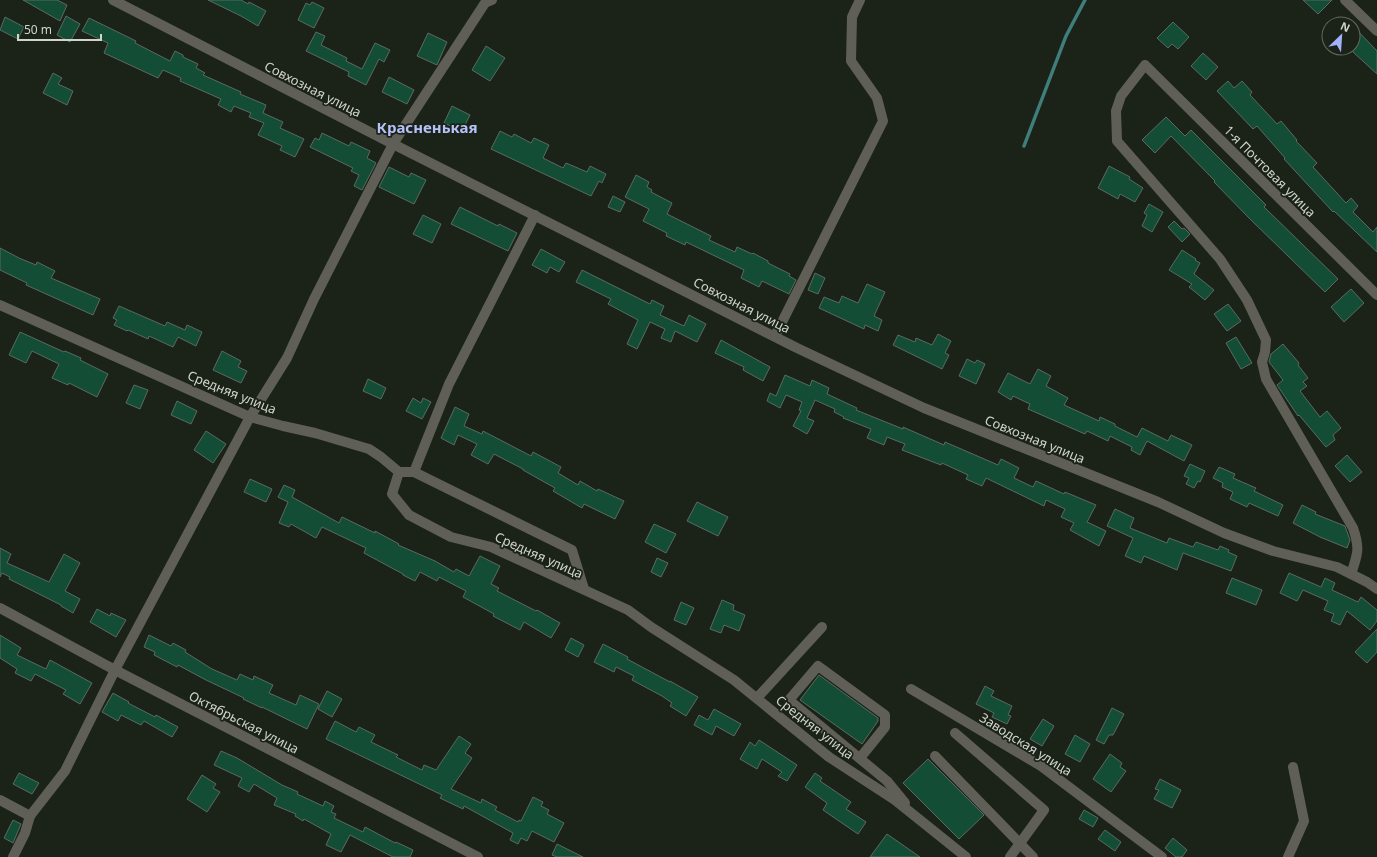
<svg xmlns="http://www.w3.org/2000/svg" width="1377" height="857" viewBox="0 0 1377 857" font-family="'Noto Sans',sans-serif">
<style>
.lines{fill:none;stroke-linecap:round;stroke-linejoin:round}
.stream{stroke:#3f7e7a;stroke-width:3.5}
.building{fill:#134d36;stroke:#5b6a62}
.minor{stroke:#5f5f58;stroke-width:10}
.labels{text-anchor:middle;stroke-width:3.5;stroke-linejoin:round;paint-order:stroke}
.street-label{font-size:13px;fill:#cfd4cd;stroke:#1b2217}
.quarter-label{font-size:15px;font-weight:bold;fill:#b5c2fa;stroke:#1b2217}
</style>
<rect width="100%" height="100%" fill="#1b2217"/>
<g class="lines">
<polyline class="stream" points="1024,146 1066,36 1085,0"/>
</g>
<g class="building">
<polygon points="23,0 57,0 67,5 60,21"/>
<polygon points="208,0 241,0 248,4 249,2 266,11 258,26 241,16"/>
<polygon points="1303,0 1332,0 1318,14"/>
<polygon points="312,2 324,8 314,28 298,20 306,3 310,5"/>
<polygon points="66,16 80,24 70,42 57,35"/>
<polygon points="5,17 24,27 18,39 0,30"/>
<polygon points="89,18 136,41 135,43 170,61 175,51 183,55 183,57 198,64 196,68 205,73 203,75 241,92 240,94 266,105 263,113 283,122 280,128 304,139 295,157 280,150 282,146 258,135 264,123 249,117 251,113 234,106 231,112 218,105 221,99 180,81 181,78 163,70 158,78 104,53 108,43 82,31"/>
<polygon points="1173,22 1189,37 1178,49 1172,44 1168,48 1157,38"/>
<polygon points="1353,26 1377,51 1377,74 1353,52"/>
<polygon points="316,32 325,36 321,45 347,58 346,61 362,69 375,43 390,50 384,62 379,59 366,85 348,76 349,72 306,51"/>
<polygon points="428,33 447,42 437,65 417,56"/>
<polygon points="486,46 505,58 490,81 472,70"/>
<polygon points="1203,53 1218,67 1206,80 1191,66"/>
<polygon points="53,73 62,78 58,84 73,91 67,105 43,93"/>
<polygon points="389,77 414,90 407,104 382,92"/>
<polygon points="1228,81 1234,88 1242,81 1252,92 1250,95 1277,124 1281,121 1297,140 1296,141 1317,163 1313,167 1346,203 1351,198 1358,206 1353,212 1373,232 1377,227 1377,252 1334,211 1333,212 1284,159 1285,158 1257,126 1253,129 1217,91"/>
<polygon points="452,106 470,115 462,131 444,123"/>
<polygon points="1166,117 1185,136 1191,130 1266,205 1264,207 1338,279 1325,292 1250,219 1214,182 1215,181 1171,136 1155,153 1142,140"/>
<polygon points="500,131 512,137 514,134 531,143 534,138 549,145 543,158 563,168 566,163 587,172 590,166 606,174 602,183 599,181 591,196 491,149"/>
<polygon points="322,133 349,146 351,142 370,151 367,158 376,163 362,190 354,186 359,175 351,171 353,168 310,147 315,138 319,140"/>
<polygon points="1109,166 1130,177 1129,179 1143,188 1135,202 1120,194 1118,199 1098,188"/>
<polygon points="389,167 409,177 411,173 426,180 414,204 379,187"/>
<polygon points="636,175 649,182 647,187 652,190 651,192 672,203 667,214 711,236 709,240 735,252 737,247 752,254 753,253 768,261 768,263 790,274 789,276 796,280 789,294 762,281 759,287 741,278 744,270 686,242 685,245 666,236 667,233 643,221 649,209 625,197"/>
<polygon points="613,196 625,202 620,212 608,207"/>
<polygon points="1149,204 1163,212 1152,232 1142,226 1147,215 1144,213"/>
<polygon points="460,207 498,226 499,224 517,233 508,251 451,224"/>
<polygon points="423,215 441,224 432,243 413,234"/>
<polygon points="1174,221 1182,229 1184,228 1190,234 1182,242 1168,227"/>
<polygon points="0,248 19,258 36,265 37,262 55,271 51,278 100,299 93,315 26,285 27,283 0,270"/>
<polygon points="541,249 565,262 559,272 550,267 547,273 532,265"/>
<polygon points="1182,250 1196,259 1195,260 1200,263 1194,274 1214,290 1205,300 1189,287 1192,284 1169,270"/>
<polygon points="582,270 650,304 652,300 664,306 660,315 684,326 689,315 706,324 697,342 675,331 671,342 661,338 665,329 650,322 637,349 627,344 638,320 608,304 611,299 576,282"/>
<polygon points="815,273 825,278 818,294 808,290"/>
<polygon points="867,284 885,292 874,316 882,320 878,331 865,325 864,329 819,308 824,297 839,303 842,296 858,303"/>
<polygon points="1351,289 1364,303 1344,322 1331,307"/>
<polygon points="1228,304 1241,321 1227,331 1214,314"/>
<polygon points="119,306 165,326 167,322 185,330 187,325 202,332 196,346 178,337 173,347 149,336 148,339 128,330 127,331 114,325 117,320 113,318"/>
<polygon points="20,332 64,352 65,351 81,358 80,360 108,374 97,397 69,383 68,385 52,378 59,364 32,351 26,363 9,355"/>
<polygon points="938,334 951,341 945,353 949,355 942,369 893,345 898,335 915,342 916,338 932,345"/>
<polygon points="1236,337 1252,363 1241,369 1226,343"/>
<polygon points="721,340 770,367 763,381 743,370 744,367 715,353"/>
<polygon points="1283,344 1299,363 1298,365 1308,378 1303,382 1307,386 1300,391 1320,417 1327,411 1341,428 1333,435 1335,440 1326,447 1299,415 1298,416 1277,385 1283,380 1269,362 1271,354"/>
<polygon points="222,351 241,361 238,367 247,371 241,383 213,370"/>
<polygon points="967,359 975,363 977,360 985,364 976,384 959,376"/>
<polygon points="1038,369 1051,376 1046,386 1068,398 1064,405 1099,421 1100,417 1115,424 1115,426 1137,437 1142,428 1168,441 1171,435 1192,445 1184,461 1147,441 1140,455 1131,450 1132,447 1110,436 1108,441 1087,431 1085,434 1028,409 1030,404 1013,396 1011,400 998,392 1008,373 1030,384"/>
<polygon points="785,375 810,386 812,380 829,388 827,394 857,408 856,410 903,429 903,427 944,445 945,442 998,465 1001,459 1019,468 1014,478 1033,487 1036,481 1064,494 1065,492 1096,505 1087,522 1106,531 1099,546 1070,530 1074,523 1061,517 1065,509 1046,500 1044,506 986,478 982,486 966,479 968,475 942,463 941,465 902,450 905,444 887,437 884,445 867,438 871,429 843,418 844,417 834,412 835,409 815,400 807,418 814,421 807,434 793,426 801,411 799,410 802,402 786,395 780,408 767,401 770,393 776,396"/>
<polygon points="368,379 386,388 381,399 363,391"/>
<polygon points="134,385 148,390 140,409 126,403"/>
<polygon points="413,398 421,403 423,398 431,402 422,419 406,411"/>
<polygon points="177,401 197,411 191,424 171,415"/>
<polygon points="455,407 469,414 464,426 482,434 483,431 531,456 533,452 561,467 558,473 578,485 580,481 597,491 598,489 624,501 615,519 584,504 582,508 553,491 555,488 523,470 523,469 494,454 488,464 471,455 477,444 458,435 454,445 441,438"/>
<polygon points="206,431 226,444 213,463 194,450"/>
<polygon points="1347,455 1362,472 1350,482 1335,466"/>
<polygon points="1190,464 1205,471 1200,482 1198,481 1194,488 1186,484 1189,478 1184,476"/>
<polygon points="1219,467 1235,474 1233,478 1256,488 1254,491 1283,505 1278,516 1249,503 1247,507 1230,499 1233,492 1222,487 1223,483 1213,478"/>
<polygon points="250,479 272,489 266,502 244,492"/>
<polygon points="284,485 295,490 292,497 339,523 342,517 375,533 375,531 399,544 398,545 435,561 454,572 456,569 469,576 480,556 500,566 491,584 499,588 497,591 536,611 537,610 560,623 551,638 524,622 520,630 493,616 494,614 463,597 466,591 439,577 437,581 420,572 415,581 403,575 403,574 364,553 366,548 322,527 316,538 291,524 289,527 279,523 288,502 278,497"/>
<polygon points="697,502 728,517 718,536 687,521"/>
<polygon points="1302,505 1316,512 1315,514 1345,526 1350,540 1347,548 1320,537 1293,523"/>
<polygon points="1115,509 1134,518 1130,528 1167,543 1169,538 1193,547 1196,542 1218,550 1220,546 1229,550 1228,552 1237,556 1231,571 1183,553 1177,570 1144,556 1141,563 1125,556 1133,538 1107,526"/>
<polygon points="654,524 676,534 666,553 645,542"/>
<polygon points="0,548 11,554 7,563 49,582 64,554 80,563 65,591 80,599 73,613 61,606 61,605 9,579 10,577 2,573 0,577"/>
<polygon points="657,558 668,563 661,577 651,572"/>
<polygon points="1289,573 1321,587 1325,578 1335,583 1332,590 1358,602 1361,597 1377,610 1377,621 1370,630 1347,611 1340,625 1331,621 1334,614 1324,610 1328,601 1303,590 1297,601 1280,593"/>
<polygon points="1232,578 1262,590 1256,605 1226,593"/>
<polygon points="722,600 734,605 733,610 745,615 739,631 724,625 721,633 710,629"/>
<polygon points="681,602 694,608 686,625 674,620"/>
<polygon points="97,609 110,616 111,613 126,620 116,637 90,622"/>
<polygon points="1377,629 1377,652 1367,663 1355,652"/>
<polygon points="0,635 21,648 17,655 46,669 50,660 92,683 80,704 63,694 66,690 35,674 31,681 15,673 17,669 0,658"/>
<polygon points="149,635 171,646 173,643 186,650 185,652 212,669 237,680 240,674 253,680 254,676 273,685 269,693 296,705 300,695 319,704 307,729 262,707 262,708 243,699 244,698 206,680 178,665 177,667 154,655 155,652 144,647"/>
<polygon points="571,638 584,645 578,657 565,650"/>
<polygon points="603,644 628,657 627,659 670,682 670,681 698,697 686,716 670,706 672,703 662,696 632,680 634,676 616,667 614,672 594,662"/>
<polygon points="819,675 878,718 878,721 862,744 800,700"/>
<polygon points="985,686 994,691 991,696 1012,706 1008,715 1011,716 1007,724 992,717 994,713 976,704"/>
<polygon points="327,691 342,699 332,717 318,709"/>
<polygon points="113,693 129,702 128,703 155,717 156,715 178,727 172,737 144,721 141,725 121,715 118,721 102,712"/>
<polygon points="1112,708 1124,714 1113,735 1109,735 1104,744 1096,740"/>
<polygon points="714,709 741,724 734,736 716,726 712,735 694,725 699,715 708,720"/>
<polygon points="1043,719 1054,726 1042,746 1030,739"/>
<polygon points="335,721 356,732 359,727 375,735 371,742 398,755 396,757 422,770 424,765 436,770 459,736 471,744 465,753 472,758 451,789 481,803 482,799 497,807 495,810 518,822 519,820 521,821 533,797 543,802 541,806 549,810 547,814 564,823 554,842 532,831 527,841 521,838 518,844 510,840 513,833 464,806 463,809 440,798 442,795 326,739"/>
<polygon points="1075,735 1090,744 1080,762 1065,754"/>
<polygon points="759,740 797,765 787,781 778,776 782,772 762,759 757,769 740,759 750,742 755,746"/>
<polygon points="221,751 237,758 282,785 298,792 297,794 323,806 325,801 334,806 331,812 336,814 334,818 363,832 365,827 395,843 396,842 413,850 410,857 393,857 350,835 341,852 326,845 331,834 304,819 303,821 295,816 296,814 274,805 277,798 254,784 249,792 238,786 242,778 214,765"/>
<polygon points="1110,754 1122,763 1120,767 1126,771 1111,792 1093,779"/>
<polygon points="928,759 984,815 959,839 903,783"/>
<polygon points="19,773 39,783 32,794 13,784"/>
<polygon points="815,773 822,778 820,781 851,802 846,809 866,822 858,834 823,810 827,803 805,787"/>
<polygon points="202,775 216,784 213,788 220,792 207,812 187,799"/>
<polygon points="1160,779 1181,790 1172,808 1154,799 1159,790 1155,789"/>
<polygon points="1084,810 1098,818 1093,827 1079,819"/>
<polygon points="13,820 21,824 13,843 4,838"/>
<polygon points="1105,830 1121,842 1115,851 1098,839"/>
<polygon points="887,834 920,857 870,857"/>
<polygon points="1173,838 1187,850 1182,857 1176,857 1165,848"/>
<polygon points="557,844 583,857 557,857 552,855"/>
</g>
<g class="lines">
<g class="minor">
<polyline points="113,0 393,144 797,348 924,408 1158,502 1224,533 1273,551 1337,567 1367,582 1377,589"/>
<polyline points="1345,0 1377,31"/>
<polyline points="0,305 250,417 283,426 315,433 369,449 381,457 399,472 392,494 409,515 451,537 491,547 628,610 651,627 734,680 829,757 895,800 966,857"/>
<polyline points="775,336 883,121 877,98 851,61 852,17 860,0"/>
<polyline points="399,472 414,472 449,384 535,215"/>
<polyline points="414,472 572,550 584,589"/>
<path d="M1351,574C1358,554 1360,548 1353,528L1266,379L1262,362L1265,352L1266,340L1247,300L1220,259L1117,141L1116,111L1121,96L1145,65L1377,295"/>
<polyline points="0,608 115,670 478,857"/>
<polyline points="911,689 1041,766 1162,857"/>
<polyline points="757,698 822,627"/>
<polyline points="955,733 1044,810 1010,857"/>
<polyline points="935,756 1033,857"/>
<polyline points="860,758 885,727 885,715 818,666 789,700 887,781 905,803"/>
<polyline points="0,800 30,816 25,833 13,857"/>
<polyline points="30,816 65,771 115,670 250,417 287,358 314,299 393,144 485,3 492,0"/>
<polyline points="1288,857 1304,821 1293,767"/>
</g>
</g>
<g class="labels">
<g class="street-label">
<text transform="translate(313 89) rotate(27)" y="5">Совхозная улица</text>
<text transform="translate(1270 171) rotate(45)" y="5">1-я Почтовая улица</text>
<text transform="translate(742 305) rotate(27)" y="5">Совхозная улица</text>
<text transform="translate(232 392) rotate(22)" y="5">Средняя улица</text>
<text transform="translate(1035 439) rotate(22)" y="5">Совхозная улица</text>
<text transform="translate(539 555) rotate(24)" y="5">Средняя улица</text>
<text transform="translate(244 722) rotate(27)" y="5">Октябрьская улица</text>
<text transform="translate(815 727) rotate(38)" y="5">Средняя улица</text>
<text transform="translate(1026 744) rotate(32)" y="5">Заводская улица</text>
</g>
<g class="quarter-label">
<text x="427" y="133">Красненькая</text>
</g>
</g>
<g transform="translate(1341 36) rotate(25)"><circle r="19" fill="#1b2217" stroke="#636960"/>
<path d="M0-3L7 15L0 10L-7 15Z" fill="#a2b2fd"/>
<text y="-6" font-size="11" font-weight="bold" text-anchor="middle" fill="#cfd4cd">N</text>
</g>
<path d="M18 34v6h83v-6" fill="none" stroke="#cfd4cd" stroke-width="2"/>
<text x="24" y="34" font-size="12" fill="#cfd4cd" stroke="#1b2217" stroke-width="3" paint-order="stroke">50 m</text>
</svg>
